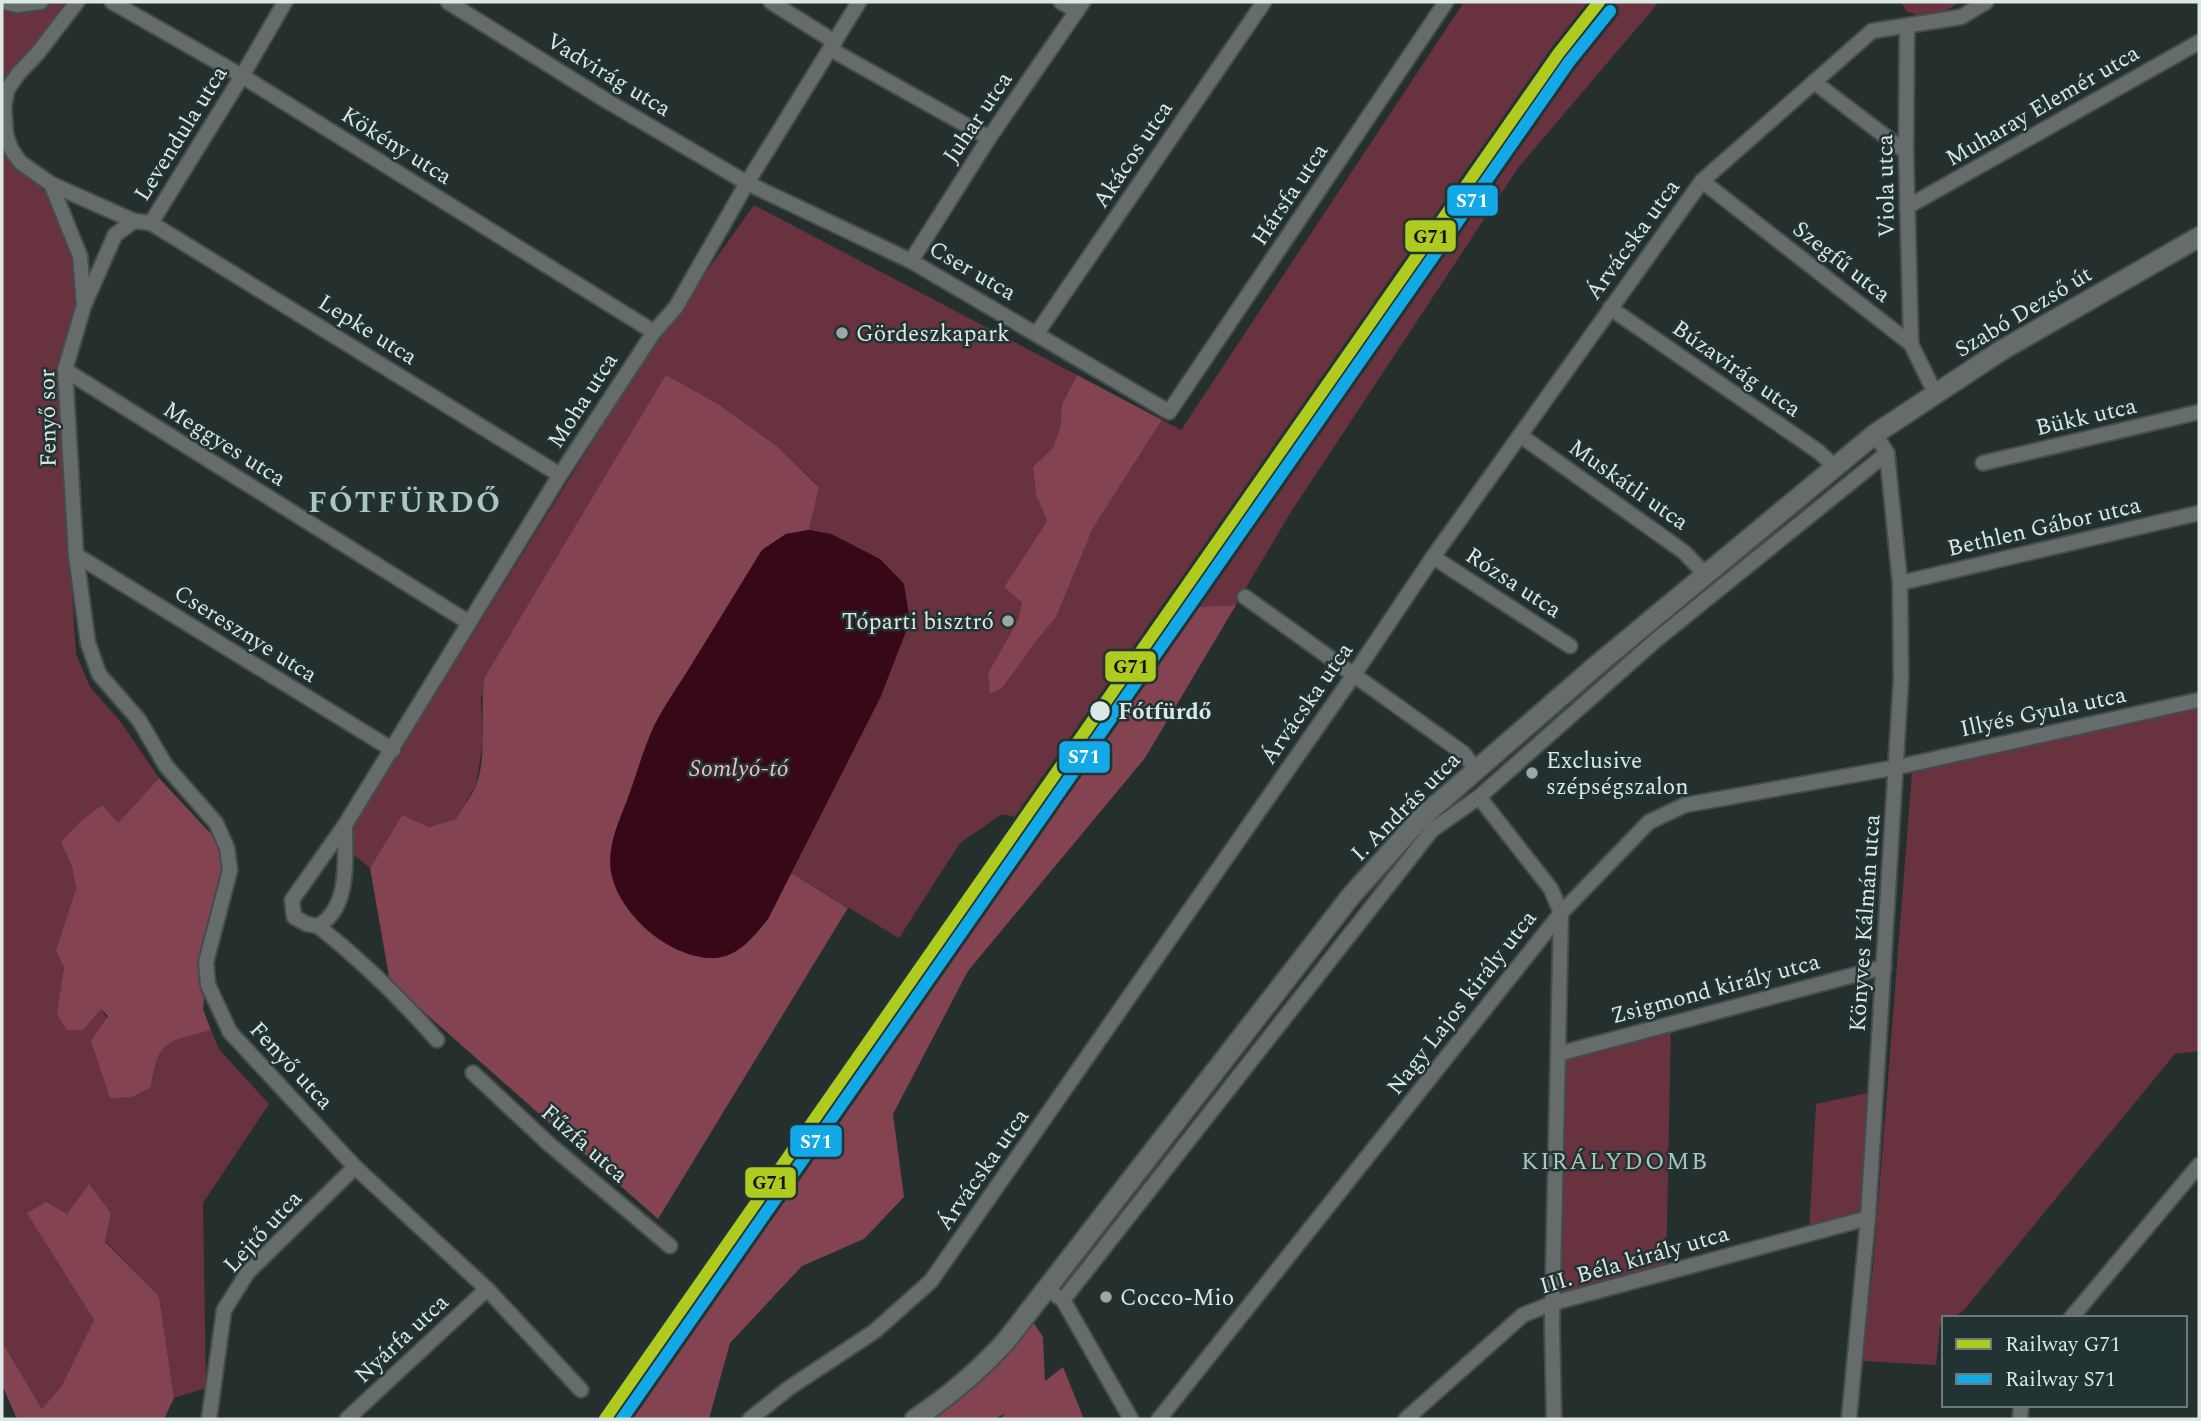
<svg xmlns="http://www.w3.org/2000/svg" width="2201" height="1421" viewBox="0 0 2201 1421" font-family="Spectral,serif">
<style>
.green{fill:#69323f}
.forest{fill:#834351}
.water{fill:#370817}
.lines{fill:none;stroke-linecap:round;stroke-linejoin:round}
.minor-casing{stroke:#434d4c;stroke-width:18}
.secondary-casing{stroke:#434d4c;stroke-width:23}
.minor{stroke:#656c6b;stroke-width:14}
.secondary{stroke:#656c6b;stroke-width:19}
.rail-1-casing{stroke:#213332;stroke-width:18}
.rail-2-casing{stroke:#213332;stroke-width:18}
.rail-1{stroke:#b0cb1f;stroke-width:12}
.rail-2{stroke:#13a9e7;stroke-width:12}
.poi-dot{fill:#9ca7a6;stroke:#213332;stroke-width:2.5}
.stop-dot{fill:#dce8e6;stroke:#213332;stroke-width:2.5}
.labels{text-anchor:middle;stroke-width:5;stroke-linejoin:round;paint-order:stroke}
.street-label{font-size:23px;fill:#dce8e6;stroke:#213332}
.poi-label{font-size:23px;fill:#dce8e6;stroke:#213332;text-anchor:start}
.stop-label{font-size:23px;font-weight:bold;fill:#dce8e6;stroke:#213332;text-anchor:start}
.water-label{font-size:24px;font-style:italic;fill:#fbb7c3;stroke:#213332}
.neighbourhood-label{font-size:24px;letter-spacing:2px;fill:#adc4c1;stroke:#213332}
.district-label{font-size:30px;font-weight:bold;letter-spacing:2px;fill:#adc4c1;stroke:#213332}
.line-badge{stroke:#213332;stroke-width:2.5}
.badge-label{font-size:19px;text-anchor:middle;font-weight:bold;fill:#fff}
.pale-badge-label{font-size:19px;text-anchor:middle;font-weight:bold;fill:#111}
</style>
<rect width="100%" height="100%" fill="#252f2e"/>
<g class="green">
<path d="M2,2H76L10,91L6,130L20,162L63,214L72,250L77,298L59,387L76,654L90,687L120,721L159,778L117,824L102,805L61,842L72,867L76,889L70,911L62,984L83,1030L101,1009L151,1087C159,1037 166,1043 211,1030L219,1049L269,1104L203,1203L206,1388L174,1398L159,1296L105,1241L111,1213H28L94,1320L62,1385L42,1409L2,1342Z"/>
<polygon points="1464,2 1659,2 1518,168 1289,515 1236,605 1195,607 1035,821 1002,814 960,843 899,938 791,873 881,696 904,584 879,559 831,534 809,530 819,486 778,447 718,404 667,376 481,697 483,742 476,785 456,819 429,827 402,815 370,868 341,845 643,361 754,205 1077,375 1062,404 1060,428 1053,449 1033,467 1036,495 1047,521 1004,587 1022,603 1018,620 988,673 1030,649 1056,617 1093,528 1162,420 1181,430"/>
<polygon points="1901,2 1960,2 1930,20 1906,11"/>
<polygon points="2199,708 2199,1051 2175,1054 1964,1310 1953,1318 1944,1318 1944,1324 1940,1326 1936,1365 1862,1361 1874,1258 1912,772"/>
<polygon points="1671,1024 1666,1272 1553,1303 1558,1054"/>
<polygon points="1876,1091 1868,1218 1809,1234 1816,1104"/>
</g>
<g class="forest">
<path d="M666,375L718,404L778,447L819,487L809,530L786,534L762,550L655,725L616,830L695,956L716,957L730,954L768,919L791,873L848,908L658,1219L390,982L370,868L402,815L429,827L456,819C462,808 471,797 476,786C488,754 479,711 485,677Z"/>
<polygon points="1077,375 1162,420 1093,528 1056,617 1030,649 1002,688 990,694 988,673 1018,620 1022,603 1004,587 1047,521 1036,495 1033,467 1053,448 1060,428 1062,404"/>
<polygon points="1236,605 1145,758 968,971 893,1114 904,1197 864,1239 802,1266 730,1343 709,1419 616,1419 1035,821 1195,607"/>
<path d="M159,778L236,861L207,969L203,1009L211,1030C167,1043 159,1037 151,1087L132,1097L110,1098L91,1041L108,1016L101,1009L83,1030H67L57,1014L64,967L56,951L76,889L72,867L61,842L80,822L102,805L118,823Z"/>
<polygon points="89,1184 111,1213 105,1242 159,1296 174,1398 164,1419 17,1419 2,1385 2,1342 42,1409 62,1385 94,1320 27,1213 46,1202 67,1214"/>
<polygon points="1029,1316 1043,1337 1045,1381 1063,1367 1084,1419 1000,1419 1005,1414 993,1419 921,1419"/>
</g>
<path class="water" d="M809,530L831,534L880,559L904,584L910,621L881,696L768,919C743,951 725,968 683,952C651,940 617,906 611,872C607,847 618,823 627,801C636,776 643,750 654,726C664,706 678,686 690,667C714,628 738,589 762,550L786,534Z"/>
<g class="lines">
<defs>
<g id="minor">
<polyline points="3,2 17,5 41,2"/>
<polyline points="77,2 37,54 18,74 7,90 4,107 6,135 11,149 20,162 51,184 80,256 84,305 65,370 76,555 88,643 99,674 139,720 166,766 216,823 227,848 230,870 206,962 208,985 230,1032 355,1167 487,1289 581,1390"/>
<polyline points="112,2 242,76 654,332"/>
<polyline points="448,2 607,101 747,183 911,261 1169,412 1446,2"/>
<polyline points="771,2 835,42"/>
<polyline points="1061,2 1077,11"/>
<polyline points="1907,27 1906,152 1911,344"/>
<polyline points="830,49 989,138"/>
<polyline points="1814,82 1906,152"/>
<polyline points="1702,181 1911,344 1935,393"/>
<polyline points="51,184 134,221"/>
<polyline points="1907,207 2199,42"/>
<polyline points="151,223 560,475"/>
<polyline points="911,261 989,138 1083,2"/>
<polyline points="85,303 115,235 134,221 151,223 242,76 285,2"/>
<polyline points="1610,308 1819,452 1836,468"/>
<polyline points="1037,333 1264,2"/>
<polyline points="65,370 468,622"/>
<polyline points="1521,436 1684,552 1706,575"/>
<polyline points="1983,463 2199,412"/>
<polyline points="76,555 393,750"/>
<polyline points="1433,557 1570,646"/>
<polyline points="1900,583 2199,513"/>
<polyline points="1245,597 1463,753 1476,769"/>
<polyline points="1479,797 1551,889 1561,913 1552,1324 1554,1419"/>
<path d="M345,825L292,900L294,917L307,924L318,926C351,907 345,858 345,825L560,475L654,332L676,307L747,183L859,2"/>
<path d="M318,926C361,960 401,999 437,1040"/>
<polyline points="1558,1054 1884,967"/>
<polyline points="473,1073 549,1144 670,1246"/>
<polyline points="1057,1296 1063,1300 1131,1419"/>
<polyline points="1063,1300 1432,830 1479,797 1656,640 1887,453"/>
<polyline points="2071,1318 2199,1165"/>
<polyline points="209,1419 224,1310 248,1272 355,1167"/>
<polyline points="347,1419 487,1289"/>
<polyline points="750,1419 789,1388 875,1331 931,1281 1353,676 1433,557 1702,181 1872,31 1961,17 1986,2"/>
<polyline points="1159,1419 1561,913 1649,822 1685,805 1898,767 2199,700"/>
<polyline points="1406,1419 1523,1315 1553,1303 1868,1218"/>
<polyline points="1849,1419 1868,1218 1901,679 1900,583 1887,453 1875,434"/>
<polyline points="2020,1419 2021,1405"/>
</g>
<path id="secondary" d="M915,1419C949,1396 978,1372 1006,1341L1351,896L1420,819L1597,665L1875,434L2002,350L2199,237"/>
</defs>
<use href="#minor" class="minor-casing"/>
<use href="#secondary" class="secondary-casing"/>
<use href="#minor" class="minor"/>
<use href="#secondary" class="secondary"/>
<defs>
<polyline id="rail-1" points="605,1419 1558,54 1599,2"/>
<polyline id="rail-2" points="622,1419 1569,62 1610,11"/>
</defs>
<use href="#rail-1" class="rail-1-casing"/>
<use href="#rail-2" class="rail-2-casing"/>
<use href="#rail-1" class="rail-1"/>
<use href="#rail-2" class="rail-2"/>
</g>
<g class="poi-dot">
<circle cx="842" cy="333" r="7"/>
<circle cx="1008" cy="621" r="7"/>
<circle cx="1532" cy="773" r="7"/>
<circle cx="1106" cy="1297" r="7"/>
</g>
<circle class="stop-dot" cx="1100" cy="711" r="11"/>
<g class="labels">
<g class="street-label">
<text transform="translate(609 74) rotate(31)" y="8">Vadvirág utca</text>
<text transform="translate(2042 105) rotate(-30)" y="8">Muharay Elemér utca</text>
<text transform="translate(977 117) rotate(-56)" y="8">Juhar utca</text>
<text transform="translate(180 133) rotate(-58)" y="8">Levendula utca</text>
<text transform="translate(397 145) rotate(32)" y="8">Kökény utca</text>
<text transform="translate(1132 154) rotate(-56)" y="8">Akácos utca</text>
<text transform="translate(1885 186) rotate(-91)" y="8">Viola utca</text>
<text transform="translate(1289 194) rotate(-56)" y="8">Hársfa utca</text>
<text transform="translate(1632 239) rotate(-54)" y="8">Árvácska utca</text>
<text transform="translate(1842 261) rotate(38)" y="8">Szegfű utca</text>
<text transform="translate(973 270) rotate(30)" y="8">Cser utca</text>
<text transform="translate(2023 311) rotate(-31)" y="8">Szabó Dezső út</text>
<text transform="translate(368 329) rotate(32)" y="8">Lepke utca</text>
<text transform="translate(1737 368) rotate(35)" y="8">Búzavirág utca</text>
<text transform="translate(582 400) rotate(-57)" y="8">Moha utca</text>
<text transform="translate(2086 416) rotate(-13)" y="8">Bükk utca</text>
<text transform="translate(47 418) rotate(-91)" y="8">Fenyő sor</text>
<text transform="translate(225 443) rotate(32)" y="8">Meggyes utca</text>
<text transform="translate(1629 484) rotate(35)" y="8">Muskátli utca</text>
<text transform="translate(2044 526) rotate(-13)" y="8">Bethlen Gábor utca</text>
<text transform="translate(1514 582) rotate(33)" y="8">Rózsa utca</text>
<text transform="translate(246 633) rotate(32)" y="8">Cseresznye utca</text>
<text transform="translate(1306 703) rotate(-55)" y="8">Árvácska utca</text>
<text transform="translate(2043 711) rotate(-12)" y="8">Illyés Gyula utca</text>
<text transform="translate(1405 806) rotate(-45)" y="8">I. András utca</text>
<text transform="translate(1864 923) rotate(-86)" y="8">Könyves Kálmán utca</text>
<text transform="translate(1715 988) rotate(-15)" y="8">Zsigmond király utca</text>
<text transform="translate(1461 1002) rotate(-52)" y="8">Nagy Lajos király utca</text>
<text transform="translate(292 1065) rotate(47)" y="8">Fenyő utca</text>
<text transform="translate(585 1143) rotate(41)" y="8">Fűzfa utca</text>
<text transform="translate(982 1169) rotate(-55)" y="8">Árvácska utca</text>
<text transform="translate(262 1231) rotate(-47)" y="8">Lejtő utca</text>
<text transform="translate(1634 1259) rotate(-16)" y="8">III. Béla király utca</text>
<text transform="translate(401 1338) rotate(-43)" y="8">Nyárfa utca</text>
</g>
<g class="poi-label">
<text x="856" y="341">Gördeszkapark</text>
<text x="994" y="629" text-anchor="end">Tóparti bisztró</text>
<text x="1546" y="768">Exclusive<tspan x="1546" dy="26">szépségszalon</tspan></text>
<text x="1120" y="1305">Cocco-Mio</text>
</g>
<g class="stop-label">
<text x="1118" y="719">Fótfürdő</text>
</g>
<g class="water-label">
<text x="739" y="776">Somlyó-tó</text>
</g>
<g class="neighbourhood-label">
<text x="1615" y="1169">KIRÁLYDOMB</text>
</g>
<g class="district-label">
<text x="405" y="512">FÓTFÜRDŐ</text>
</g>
</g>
<g class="line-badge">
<rect x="1446" y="184" width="53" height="33" rx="7" fill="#13a9e7"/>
<rect x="1404" y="219" width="53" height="34" rx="7" fill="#b0cb1f"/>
<rect x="1104" y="650" width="53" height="33" rx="7" fill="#b0cb1f"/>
<rect x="1058" y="740" width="53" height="34" rx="7" fill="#13a9e7"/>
<rect x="789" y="1124" width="54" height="34" rx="7" fill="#13a9e7"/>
<rect x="744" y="1166" width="53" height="33" rx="7" fill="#b0cb1f"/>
</g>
<g class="badge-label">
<text x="1472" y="207">S71</text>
<text x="1084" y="763">S71</text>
<text x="816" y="1148">S71</text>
</g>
<g class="pale-badge-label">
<text x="1431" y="243">G71</text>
<text x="1131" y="673">G71</text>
<text x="770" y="1189">G71</text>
</g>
<rect width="2201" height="1421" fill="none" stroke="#dce8e6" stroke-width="7"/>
<rect x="1942" y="1316" width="245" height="91" fill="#213332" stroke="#6c7b7a" stroke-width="2"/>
<rect x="1956" y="1339" width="35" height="10" fill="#b0cb1f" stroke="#6c7b7a" stroke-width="2"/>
<text x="2005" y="1351" font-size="21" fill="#dce8e6">Railway G71</text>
<rect x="1956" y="1374" width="35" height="10" fill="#13a9e7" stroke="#6c7b7a" stroke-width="2"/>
<text x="2005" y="1386" font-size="21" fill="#dce8e6">Railway S71</text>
</svg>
